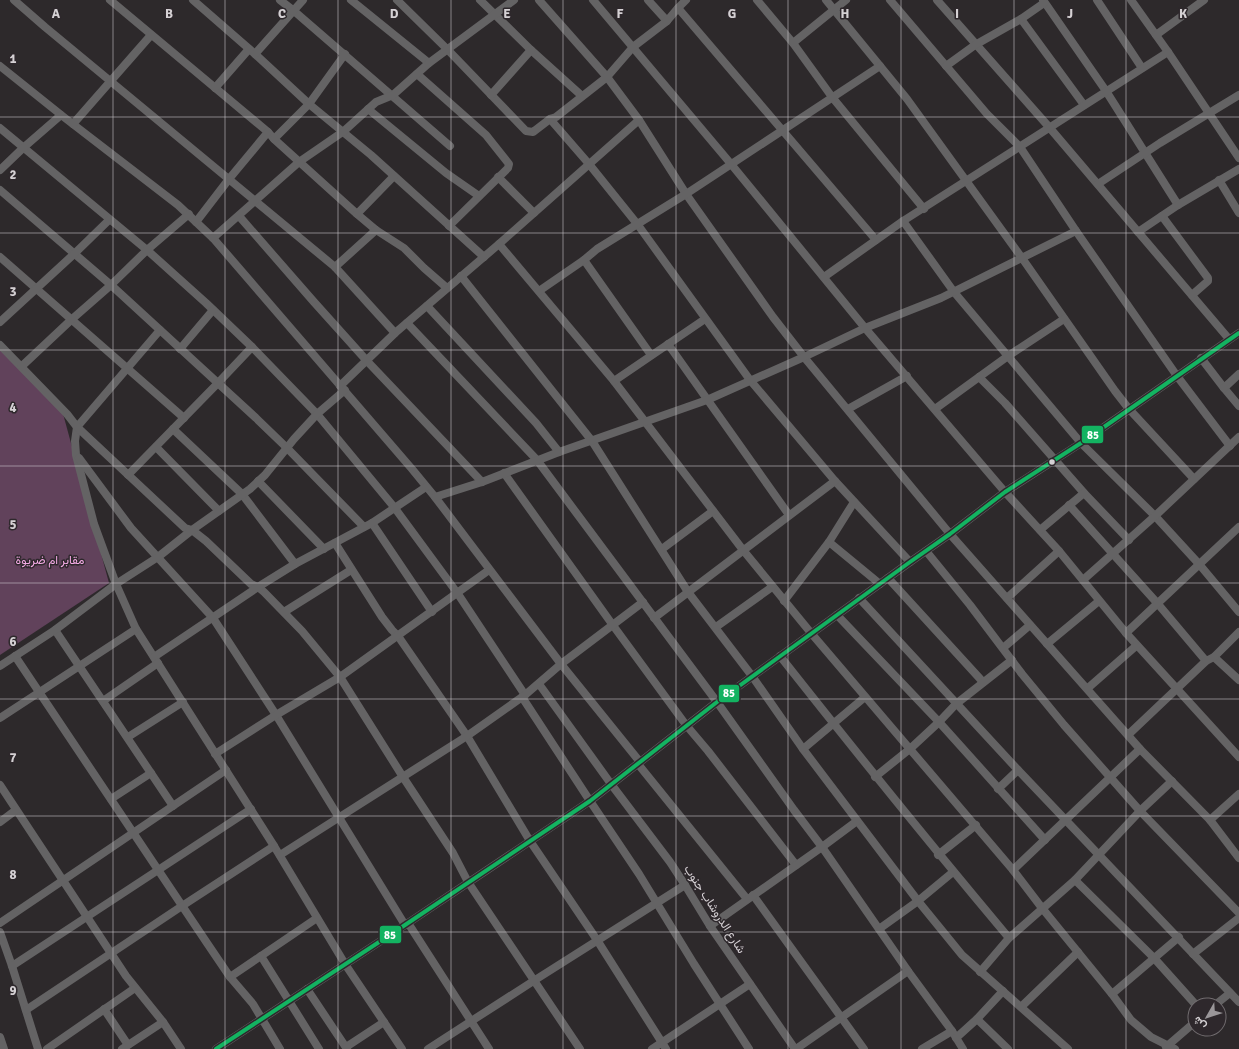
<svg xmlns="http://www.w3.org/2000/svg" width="1239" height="1049" viewBox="0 0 1239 1049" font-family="Signika,Vazirmatn,sans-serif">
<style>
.green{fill:#61425b}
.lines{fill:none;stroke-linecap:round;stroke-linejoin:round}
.minor{stroke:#646364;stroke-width:8}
.bus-1-casing{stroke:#2e282c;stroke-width:7}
.bus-1{stroke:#13b361;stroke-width:4}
.grid{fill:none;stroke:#d5d1d4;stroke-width:1;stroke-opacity:0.55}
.bus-dot{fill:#d5d1d4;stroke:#2e282c;stroke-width:1.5}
.labels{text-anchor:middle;stroke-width:3;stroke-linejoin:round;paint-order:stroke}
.park-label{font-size:12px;fill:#f5abe6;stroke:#2e282c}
.street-label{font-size:12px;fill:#d5d1d4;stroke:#2e282c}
.grid-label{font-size:13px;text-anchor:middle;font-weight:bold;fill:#d5d1d4;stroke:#2e282c;stroke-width:3;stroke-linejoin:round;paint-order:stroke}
.line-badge{stroke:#2e282c;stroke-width:1.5}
.badge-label{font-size:11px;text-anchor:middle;font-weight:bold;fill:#fff}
</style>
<rect width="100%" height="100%" fill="#2d292b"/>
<polygon class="green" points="0,350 62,410 109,583 0,655"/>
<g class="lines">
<g class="minor">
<polyline points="14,0 45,27 335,267 395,333"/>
<polyline points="110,0 268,132 274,139 357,214 376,230 404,248 424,268 447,288"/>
<polyline points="193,0 255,54 309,104 371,155 484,257"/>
<polyline points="280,0 294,11 450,146"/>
<polyline points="351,0 429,63"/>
<polyline points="397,0 448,50 526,131 533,132 550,119"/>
<polyline points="480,0 531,50 582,96"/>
<polyline points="539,0 607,77 639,120 686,194 773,317 804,357 950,534 1140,749 1210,820 1239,858"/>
<polyline points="593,0 731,164 865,328 1005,492 1059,551 1126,633 1239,757"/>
<polyline points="648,0 667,21"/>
<polyline points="686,0 678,8 667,21 633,47 607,77 556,117 550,119 589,164 638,225 750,380 835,481 910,562"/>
<polyline points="757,0 793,43 832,97 924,209"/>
<polyline points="826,0 907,99 1022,258 1115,391 1129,409 1194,479"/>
<polyline points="890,0 987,114 1020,147 1076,231 1177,376 1230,446"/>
<polyline points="937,0 1049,127 1229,339"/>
<polyline points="1043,0 1106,91 1178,205"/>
<polyline points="1097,0 1142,68"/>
<polyline points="1131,0 1168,52 1239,158"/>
<polyline points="678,8 876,240"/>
<polyline points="1021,19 1084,105"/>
<polyline points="1156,35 1204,0"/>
<polyline points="793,43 846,0"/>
<polyline points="255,54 303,0"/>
<polyline points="0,66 65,118 178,205 213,238 412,469 435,497 561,664 640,762"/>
<polyline points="946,66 975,45 1021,19 1044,3"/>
<polyline points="417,74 486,135 509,164 508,168 449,226"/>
<polyline points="215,88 249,49"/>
<polyline points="491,95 531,50"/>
<polyline points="368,109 446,173 479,196"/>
<polyline points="639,120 499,244 614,381 743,550 811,633 1013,870 1042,908 1112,994 1131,1020 1151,1037 1175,1049"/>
<polyline points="73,124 151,35"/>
<polyline points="0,128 147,250 206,303 252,347 317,414 394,507 458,594 525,695"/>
<polyline points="274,139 309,104 345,54"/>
<polyline points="0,170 23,148 61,115"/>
<polyline points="498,177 534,213"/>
<polyline points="1219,180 1239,213"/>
<polyline points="1098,184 1160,143 1239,95"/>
<polyline points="0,190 111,285 256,418 287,448 364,527"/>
<polyline points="357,214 394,176"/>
<polyline points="239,216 314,302 367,361 482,482"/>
<polyline points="1162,216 1208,278 1208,281 1192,295"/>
<polyline points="903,221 954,292 1081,443 1155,516 1199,564 1239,612"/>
<polyline points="196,222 229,179 268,132"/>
<polyline points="1138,232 1178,205 1239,169"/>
<polyline points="213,238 299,162 344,131 376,102 393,95 429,63 514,0"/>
<polyline points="0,257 184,418"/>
<polyline points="584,260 651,355"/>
<polyline points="335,267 376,230"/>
<polyline points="461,276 592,441 688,592 752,676 803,749 918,901 962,955 1068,1049"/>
<polyline points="824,277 903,221 1168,52"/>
<polyline points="539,291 584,260 597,249 686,194 880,66"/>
<polyline points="427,306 536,423 559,452"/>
<polyline points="0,322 74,254 109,220"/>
<polyline points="407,323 537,460 717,702 794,810 822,847 908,971 952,1031 963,1049"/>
<polyline points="160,330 77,427 75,441 76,455 94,524 116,584 136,629 274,846 345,964 402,1049"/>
<polyline points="668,344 789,515"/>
<polyline points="0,345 67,414 77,427 185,528 192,530 206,541 251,584 258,587 264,592 302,631 340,677 403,777 453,853 468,882 580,1049"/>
<polyline points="180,349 213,310"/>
<polyline points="1201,358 1224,388 1239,406"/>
<polyline points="22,366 71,320 111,285 147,250 189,214"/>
<polyline points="979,377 1005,403 1084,493 1129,540"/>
<polyline points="614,381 705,319"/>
<polyline points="340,386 395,333 499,244"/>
<polyline points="1224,388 1239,374"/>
<polyline points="848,409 907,376"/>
<polyline points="935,409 1008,356 1064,319"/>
<polyline points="173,429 242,494 295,564"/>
<polyline points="156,447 219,511"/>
<polyline points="79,458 131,528 213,618 276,715 405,925"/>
<polyline points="504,473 612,624 686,725 708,751 796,865"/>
<polyline points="128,475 217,384 252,347"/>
<polyline points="258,481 324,549"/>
<polyline points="435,497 482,482 559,452 707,400 804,357 865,328 941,298 1076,231"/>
<polyline points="1069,505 1158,604 1206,661"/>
<polyline points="372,523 432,612"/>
<polyline points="1040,530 1084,493"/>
<polyline points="829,542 880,584"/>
<polyline points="335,543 382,617 392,630 398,636 467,736 530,841 597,940 666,1049"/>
<polyline points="662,549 713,511"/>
<polyline points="926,551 970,605 1022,674 1064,725 1140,811 1239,913"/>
<polyline points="888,578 983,682"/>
<polyline points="1083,580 1155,516 1239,437"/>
<polyline points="859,598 1018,770 1239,1002"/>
<polyline points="1007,598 1059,551"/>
<polyline points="784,601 829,542 854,502"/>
<polyline points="284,612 351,570"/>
<polyline points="837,615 939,722 1045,840"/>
<polyline points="654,618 835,481"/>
<polyline points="716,627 772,587"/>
<polyline points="55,630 173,806"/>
<polyline points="1126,633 1239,527"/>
<polyline points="1047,644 1099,601"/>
<polyline points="1003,648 1030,625"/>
<polyline points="15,656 207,943 230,977 253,1004 280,1049"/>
<path d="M780,656C855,751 931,845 1009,938"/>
<polyline points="154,657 258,587 295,564 372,523 426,487"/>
<polyline points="1214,657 1239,680"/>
<polyline points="0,666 55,630 116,584 158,557 192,530 250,489 265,475 294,439 317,414 345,390"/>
<polyline points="539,684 611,784 670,862 685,885 710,926 795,1049"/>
<polyline points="1088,688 1136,646"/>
<polyline points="522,697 590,801 639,874 694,964 749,1049"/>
<polyline points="103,701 158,663"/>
<polyline points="0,718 136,629"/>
<polyline points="1129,734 1206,661 1214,657 1239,632"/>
<polyline points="128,737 183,702"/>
<polyline points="803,749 865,697"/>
<polyline points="215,754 276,715 340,677 489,570"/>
<polyline points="638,764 747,899"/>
<polyline points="875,777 911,748 939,722 956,704 1012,660"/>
<polyline points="0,785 126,976 163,1022 181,1049"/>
<polyline points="998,789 1018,770"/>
<polyline points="111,799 151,773"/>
<polyline points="1210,820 1239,794"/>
<polyline points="0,822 16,810"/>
<polyline points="280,855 467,736 525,695 561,664 643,602"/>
<polyline points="938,855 976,825"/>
<polyline points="1013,870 1140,749"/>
<polyline points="1075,880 1154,958 1196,1005"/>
<polyline points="753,895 864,1049"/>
<polyline points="0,923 226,770"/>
<polyline points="408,923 489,1049"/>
<polyline points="710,926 822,847 857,821"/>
<polyline points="879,929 918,901 953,872"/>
<polyline points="0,932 12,966 38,1049"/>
<polyline points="1193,954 1239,918"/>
<polyline points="261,956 319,1049"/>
<polyline points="12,966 251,809"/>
<polyline points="980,972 1009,938 1075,880 1140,811 1172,781"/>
<polyline points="230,977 317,918"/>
<polyline points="307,989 347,1049"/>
<polyline points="1112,994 1179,937"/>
<polyline points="1215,1005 1230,993"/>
<polyline points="1021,1007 1078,952"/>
<polyline points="104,1009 128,1045"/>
<polyline points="26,1010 182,906 274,846"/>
<polyline points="977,1019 1008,1049"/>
<polyline points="0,1037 4,1049"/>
<polyline points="956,1038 977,1019 1003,991"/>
<polyline points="346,1047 384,1022"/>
<polyline points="1166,1047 1195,1022"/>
<polyline points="47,1049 135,988"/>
<polyline points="122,1049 163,1022"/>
<polyline points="216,1049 405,925 590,801 717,702 910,562 950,534 1005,492 1081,443 1239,333"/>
<polyline points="428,1049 535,980 685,885"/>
<polyline points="652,1049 750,984"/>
<polyline points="796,1049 908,971"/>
<polyline points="922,1049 952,1031"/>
</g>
<defs>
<polyline id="bus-1" points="216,1049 405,925 590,801 717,702 910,562 950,534 1005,492 1081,443 1239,333"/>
</defs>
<use href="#bus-1" class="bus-1-casing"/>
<use href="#bus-1" class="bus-1"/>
</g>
<path class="grid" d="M113,0V1049M225,0V1049M338,0V1049M451,0V1049M563,0V1049M676,0V1049M788,0V1049M901,0V1049M1014,0V1049M1126,0V1049M0,117H1239M0,233H1239M0,350H1239M0,466H1239M0,583H1239M0,699H1239M0,816H1239M0,932H1239"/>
<circle class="bus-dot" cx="1052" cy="462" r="3.5"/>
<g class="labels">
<g class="park-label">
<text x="50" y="564">مقابر ام ضريوة</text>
</g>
<g class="street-label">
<text transform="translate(715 909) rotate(57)" y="4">شارع الدروشاب جنوب</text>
</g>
</g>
<g class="grid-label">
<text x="56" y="18">A</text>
<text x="169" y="18">B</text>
<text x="282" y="18">C</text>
<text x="394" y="18">D</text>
<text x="507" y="18">E</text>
<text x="620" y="18">F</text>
<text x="732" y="18">G</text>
<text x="845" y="18">H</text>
<text x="957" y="18">I</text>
<text x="1070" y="18">J</text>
<text x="1183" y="18">K</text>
<text x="13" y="63">1</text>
<text x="13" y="179">2</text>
<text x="13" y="296">3</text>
<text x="13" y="412">4</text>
<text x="13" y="529">5</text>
<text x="13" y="646">6</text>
<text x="13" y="762">7</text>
<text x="13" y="879">8</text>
<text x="13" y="995">9</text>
</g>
<g class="line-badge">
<rect x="1081" y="425" width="23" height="19" rx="4" fill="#13b361"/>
<rect x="718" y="684" width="22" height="19" rx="4" fill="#13b361"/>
<rect x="379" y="925" width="23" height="19" rx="4" fill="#13b361"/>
</g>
<g class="badge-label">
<text x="1093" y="439">85</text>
<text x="729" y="697">85</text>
<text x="390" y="939">85</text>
</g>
<g transform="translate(1207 1017) rotate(231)"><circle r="19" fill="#2e282c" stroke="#716c6f"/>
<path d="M0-3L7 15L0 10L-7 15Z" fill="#9a9699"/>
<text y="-6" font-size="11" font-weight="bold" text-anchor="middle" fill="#d5d1d4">ش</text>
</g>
</svg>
